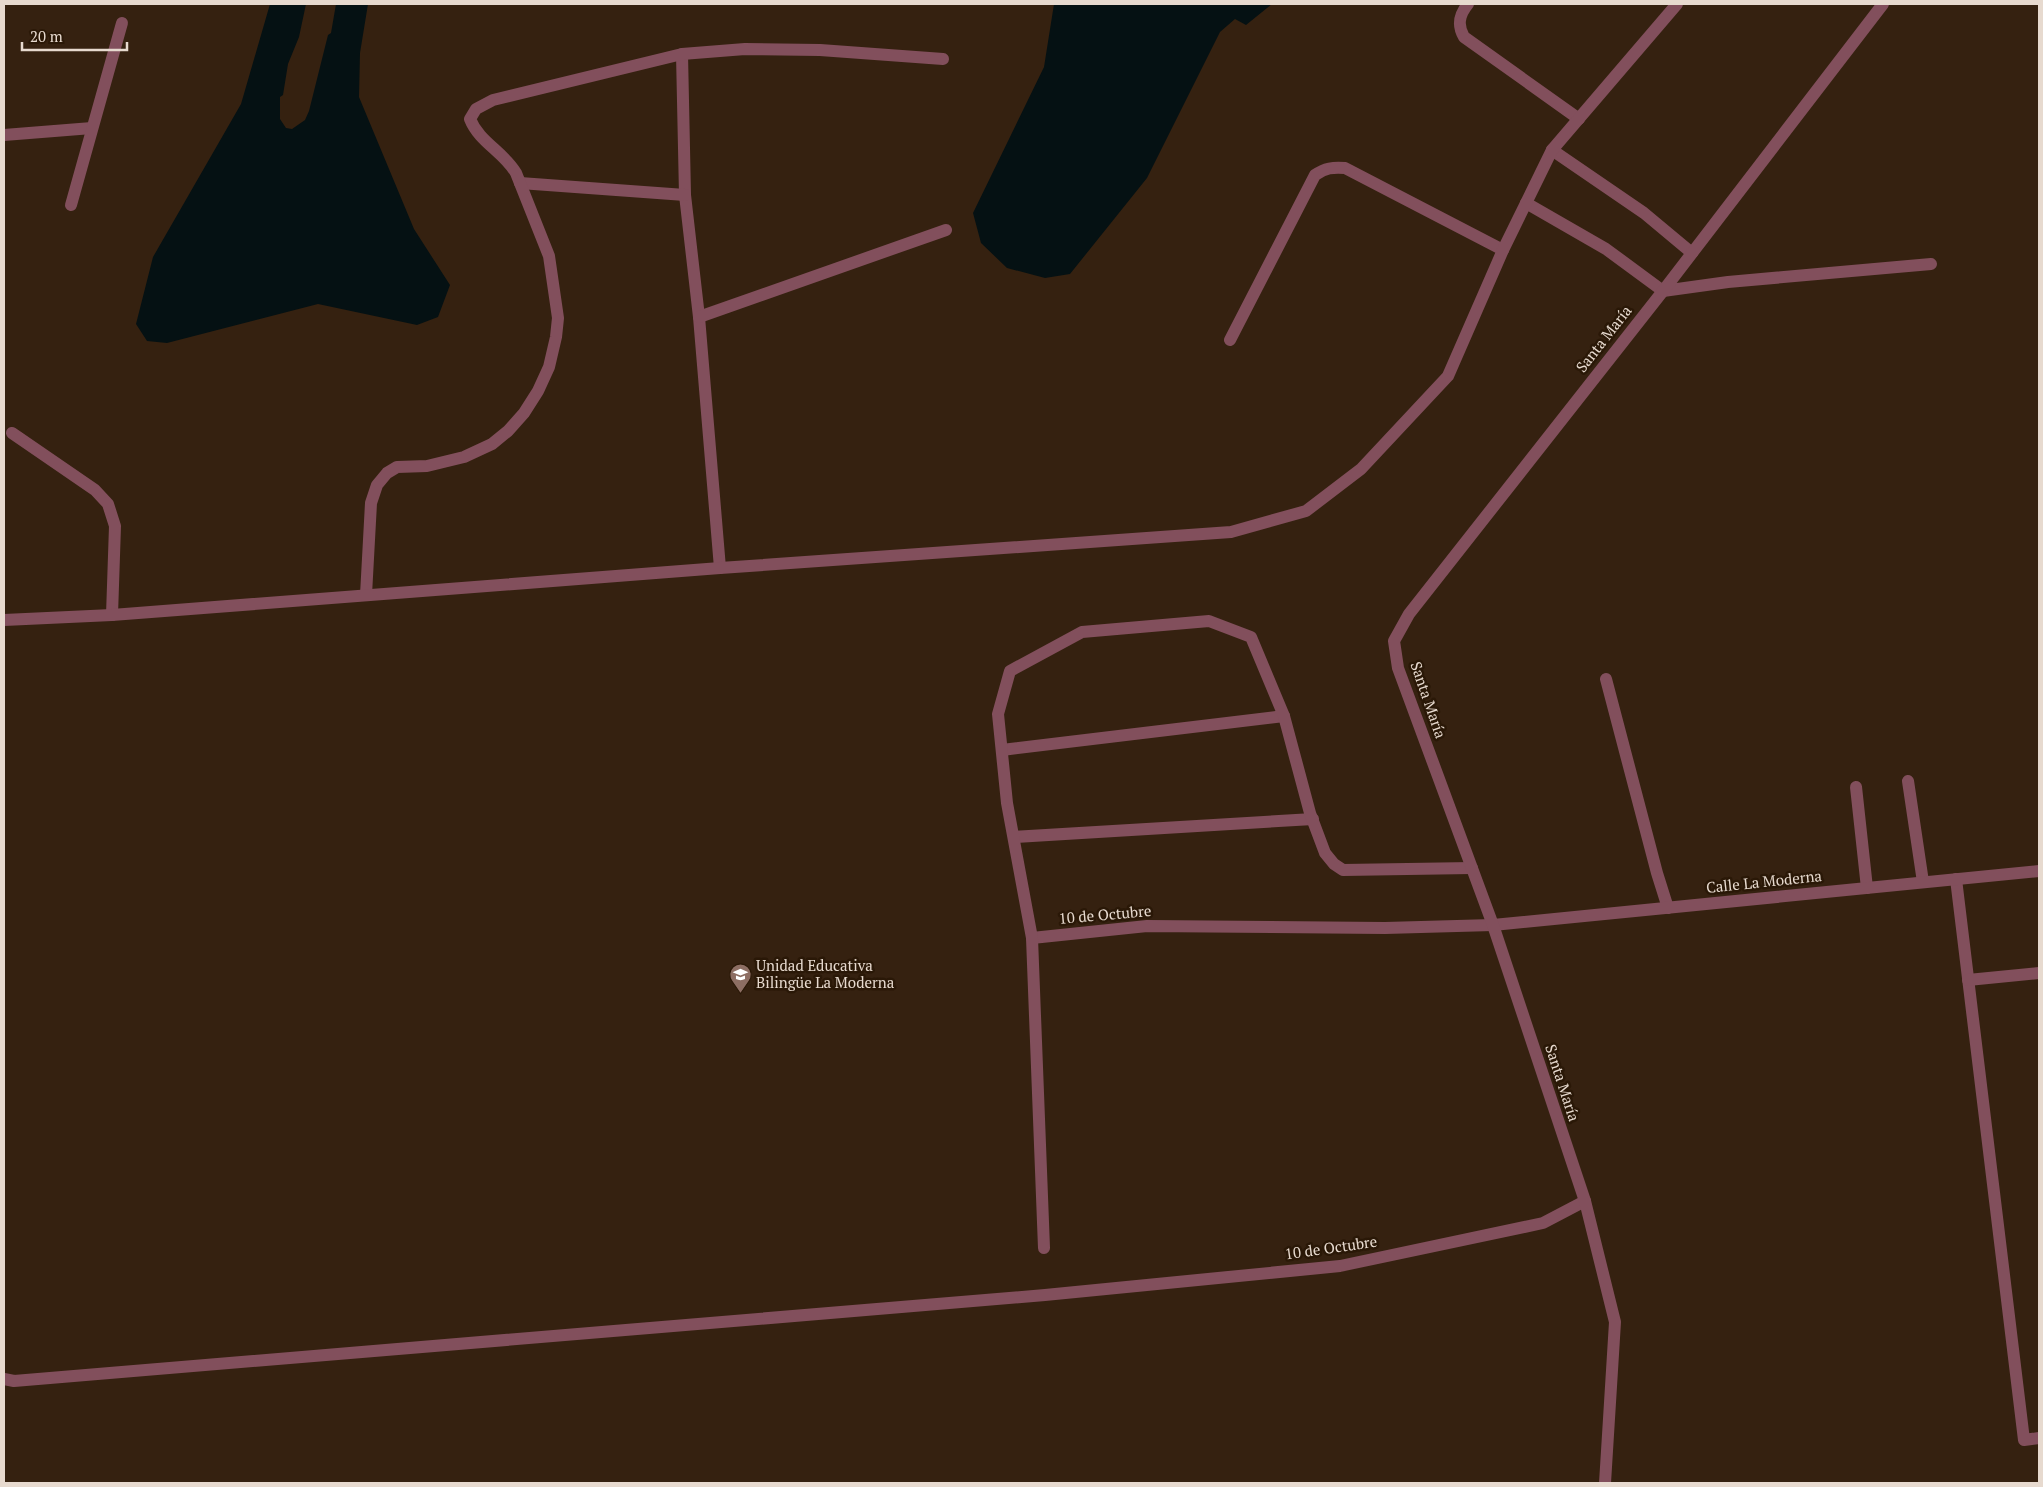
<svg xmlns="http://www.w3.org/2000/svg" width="2043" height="1487" viewBox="0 0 2043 1487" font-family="'PT Serif',serif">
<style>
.water{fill:#051113}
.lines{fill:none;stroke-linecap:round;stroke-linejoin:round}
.service{stroke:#824f5c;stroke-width:12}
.minor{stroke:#824f5c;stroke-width:12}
.labels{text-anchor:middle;stroke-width:5;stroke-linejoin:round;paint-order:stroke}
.street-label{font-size:15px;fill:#e7dacf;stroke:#2a1807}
.poi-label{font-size:15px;fill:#e7dacf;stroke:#2a1807;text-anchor:start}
</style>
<rect width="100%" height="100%" fill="#352110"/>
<g class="water">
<polygon points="270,4 306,4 299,37 288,64 283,95 280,97 280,119 286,128 292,129 305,120 309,111 328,35 331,33 336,4 368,4 360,53 359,97 414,229 450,285 438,317 417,325 318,304 167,343 147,341 136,324 153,257 241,104"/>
<polygon points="1054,4 1272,4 1246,25 1235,19 1220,32 1147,178 1070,274 1045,278 1007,268 981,243 973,213 1044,67"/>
</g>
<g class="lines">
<g class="service">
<polyline points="1002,750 1284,716"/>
<polyline points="1014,837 1313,819"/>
<polyline points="1032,938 1147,926 1385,928 1493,925"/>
<polyline points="1044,1248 1032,938 1007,803 998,714 1010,671 1082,632 1209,621 1251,637 1284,716 1310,813 1325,853 1334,864 1343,870 1472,868"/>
<polyline points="4,1379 14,1381 1045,1295 1340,1266 1543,1223 1585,1201"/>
</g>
<g class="minor">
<path d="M1468,4C1459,15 1457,25 1464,37L1579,119"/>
<polyline points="682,54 685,195 699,317 720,568"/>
<polyline points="4,135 92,128"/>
<polyline points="1552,150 1644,213 1692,253"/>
<polyline points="520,183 685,195"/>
<polyline points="1526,203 1606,249 1663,291 1728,282 1931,264"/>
<polyline points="71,205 122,23"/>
<polyline points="699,317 946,230"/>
<path d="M1230,340L1315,175C1325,168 1333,167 1345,168L1503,250"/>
<polyline points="12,433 95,490 108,504 115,526 112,615"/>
<path d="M366,595L371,503L377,485L387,473L397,467L427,466L464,457L492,444L508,431L524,413L538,391L549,367L556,337L558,318L549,256L516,173C504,152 479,142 470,119L476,109L493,100L682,54L745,49L820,50L943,59"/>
<polyline points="4,620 112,615 720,568 1231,532 1306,511 1361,469 1448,376 1503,250 1552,150 1677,4"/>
<polyline points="1606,679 1657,873 1668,908"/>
<polyline points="1908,781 1923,882"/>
<polyline points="1856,787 1867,888"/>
<polyline points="1956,879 2024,1440 2039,1438"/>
<polyline points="1493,925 2039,871"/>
<polyline points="1968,980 2039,973"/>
<polyline points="1605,1483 1615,1322 1585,1201 1493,925 1398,668 1394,641 1409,614 1663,291 1883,4"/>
</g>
</g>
<defs>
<symbol id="school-pin" viewBox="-11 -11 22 30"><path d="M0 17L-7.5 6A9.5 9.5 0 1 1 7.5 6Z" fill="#8d6e63" stroke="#2a1807"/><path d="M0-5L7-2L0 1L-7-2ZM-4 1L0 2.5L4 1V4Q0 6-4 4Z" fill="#fff"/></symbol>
</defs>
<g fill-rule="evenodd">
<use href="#school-pin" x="728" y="962" width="25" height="34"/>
</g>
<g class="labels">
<g class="street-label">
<text transform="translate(1604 339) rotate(-52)" y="5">Santa María</text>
<text transform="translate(1428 700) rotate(71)" y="5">Santa María</text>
<text transform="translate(1764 882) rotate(-6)" y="5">Calle La Moderna</text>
<text transform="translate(1105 915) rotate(-5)" y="5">10 de Octubre</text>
<text transform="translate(1562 1083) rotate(72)" y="5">Santa María</text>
<text transform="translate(1331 1248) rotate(-8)" y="5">10 de Octubre</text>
</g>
<g class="poi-label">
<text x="756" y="971">Unidad Educativa<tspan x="756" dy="17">Bilingüe La Moderna</tspan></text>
</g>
</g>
<rect width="2043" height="1487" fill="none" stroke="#e7dacf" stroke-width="10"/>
<path d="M22 42v8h105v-8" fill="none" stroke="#e7dacf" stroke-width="2.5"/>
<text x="30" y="42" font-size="15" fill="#e7dacf" stroke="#2a1807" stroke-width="4" paint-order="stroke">20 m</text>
</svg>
